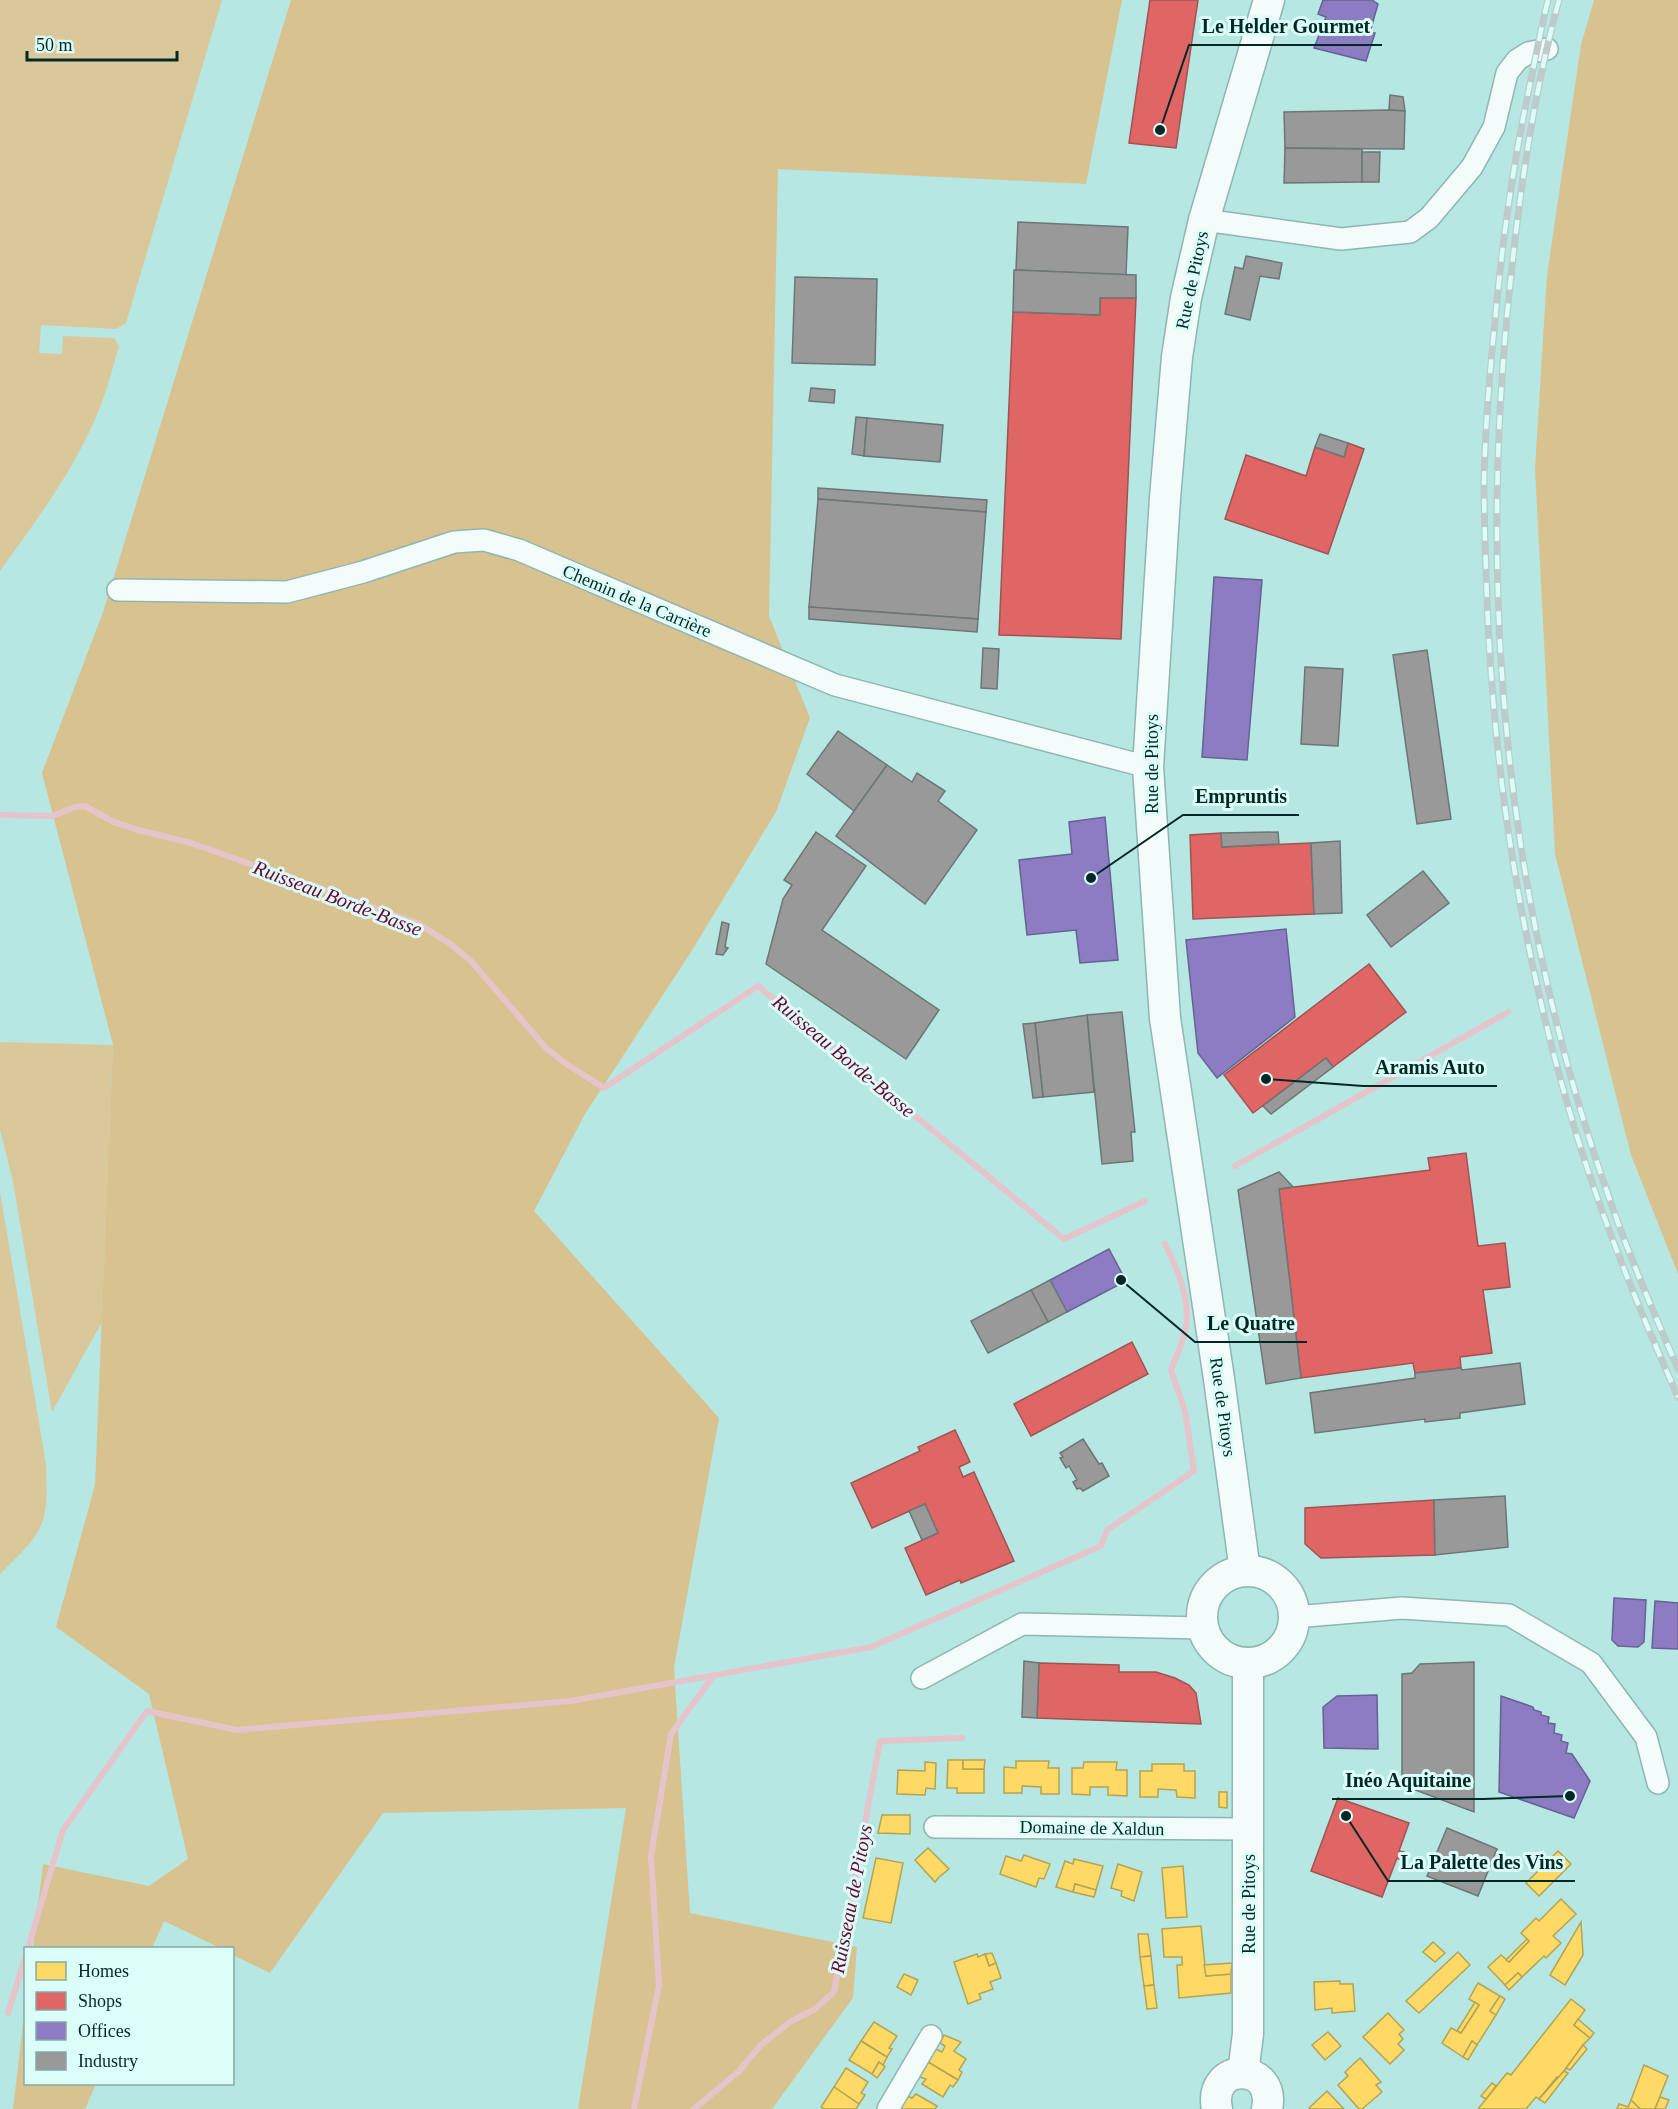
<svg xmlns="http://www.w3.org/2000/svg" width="1678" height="2109" viewBox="0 0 1678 2109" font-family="Georgia,serif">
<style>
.green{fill:#dbc89a}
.forest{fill:#d8c390}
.homes{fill:#ffd966;stroke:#b2a453;stroke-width:1.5}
.shops{fill:#e06666;stroke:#9d5453;stroke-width:1.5}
.offices{fill:#8e7cc3;stroke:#636394;stroke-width:1.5}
.industry{fill:#999;stroke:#6b7776;stroke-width:1.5}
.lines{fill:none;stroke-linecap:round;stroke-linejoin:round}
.stream{stroke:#e6c4cc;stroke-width:6}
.street-casing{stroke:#8eb6b2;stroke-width:24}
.secondary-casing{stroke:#8eb6b2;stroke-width:33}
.street{stroke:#f4fbfb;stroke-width:21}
.secondary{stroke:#f4fbfb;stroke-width:30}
.rail-casing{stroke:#bdccca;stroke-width:7}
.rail{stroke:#dcfef9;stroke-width:4.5;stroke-dasharray:14;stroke-linecap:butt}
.labels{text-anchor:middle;stroke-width:6;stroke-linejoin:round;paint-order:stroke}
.street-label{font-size:18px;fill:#002926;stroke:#dcfef9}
.water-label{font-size:20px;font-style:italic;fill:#6c032e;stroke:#dcfef9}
.leader{fill:none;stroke:#002926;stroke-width:2}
.callout-dot{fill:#002926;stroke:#dcfef9;stroke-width:2}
.callout-label{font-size:20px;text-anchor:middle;font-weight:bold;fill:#002926;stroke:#dcfef9;stroke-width:6;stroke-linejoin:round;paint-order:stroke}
</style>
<rect width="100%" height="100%" fill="#b6e7e2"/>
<g class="green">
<path d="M0,0H222L126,323L116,329L41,325L39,353L62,354L63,336L114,338L119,346C113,366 108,388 100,407C77,467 37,519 0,571Z"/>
<polygon points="0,1042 113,1045 102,1322 52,1412 13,1182 0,1130"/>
<path d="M0,1192L46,1464C46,1482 48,1500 44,1517C39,1539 15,1558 0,1574Z"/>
</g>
<g class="forest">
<polygon points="291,0 1122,0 1086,184 778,169 769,616 810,718 776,812 691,952 585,1114 534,1211 719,1418 674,1668 690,1913 857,1947 853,1998 772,2109 578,2109 626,1808 383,1813 270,1973 233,1955 232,1948 220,1948 164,1921 152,1948 33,1948 43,1864 149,1886 188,1859 149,1694 56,1627 95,1485 113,1045 42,773 103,612"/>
<polygon points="1594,0 1678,0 1678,1274 1631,1155 1555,854 1535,468 1547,275 1581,45"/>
<polygon points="25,2007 26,2084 96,2084 85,2109 13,2109"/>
</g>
<g class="homes">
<polygon points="948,1760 963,1760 963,1769 984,1769 984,1793 957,1793 957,1788 947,1788"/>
<polygon points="963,1760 985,1760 984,1769 963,1769"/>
<polygon points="1016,1761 1049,1761 1048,1768 1059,1768 1059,1794 1041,1794 1041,1787 1022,1786 1022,1793 1004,1793 1004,1767 1016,1768"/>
<polygon points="925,1762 936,1763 935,1789 926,1788 925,1795 897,1794 898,1770 925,1771"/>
<polygon points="1084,1762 1117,1762 1116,1770 1127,1770 1127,1796 1108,1795 1108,1787 1090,1787 1090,1795 1072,1794 1072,1768 1083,1768"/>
<polygon points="1152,1764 1184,1764 1184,1771 1195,1771 1195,1798 1177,1797 1176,1790 1158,1789 1158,1797 1140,1797 1140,1771 1152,1771"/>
<polygon points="1219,1792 1227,1792 1227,1808 1219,1807"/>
<polygon points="882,1815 910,1815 910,1834 878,1833"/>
<polygon points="928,1848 949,1869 939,1877 935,1882 915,1860"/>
<polygon points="1558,1851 1571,1864 1539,1896 1526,1883"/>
<polygon points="1024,1855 1050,1864 1044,1879 1039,1878 1036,1887 1000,1874 1006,1856 1021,1861"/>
<polygon points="876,1858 903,1863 891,1923 863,1918"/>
<polygon points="1074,1859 1103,1866 1096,1890 1075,1884 1073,1892 1056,1887 1065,1861 1073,1864"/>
<polygon points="1118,1864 1142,1872 1134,1901 1121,1896 1122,1891 1111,1888"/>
<polygon points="1183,1866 1187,1917 1166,1918 1162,1868"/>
<polygon points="1075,1884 1096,1890 1094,1897 1073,1892"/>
<polygon points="1561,1899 1576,1914 1553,1936 1561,1943 1546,1958 1544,1956 1522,1977 1518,1973 1505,1985 1488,1967 1501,1955 1509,1962 1529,1941 1521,1933 1536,1918 1539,1921"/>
<polygon points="1581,1922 1583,1955 1565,1985 1550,1975"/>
<polygon points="1201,1926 1206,1976 1231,1974 1231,1993 1179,1998 1177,1965 1182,1965 1182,1957 1164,1957 1162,1929"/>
<polygon points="1138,1934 1148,1934 1151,1956 1140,1957"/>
<polygon points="1527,1939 1529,1941 1509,1962 1506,1960"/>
<polygon points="1433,1942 1445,1953 1435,1962 1423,1952"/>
<polygon points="1458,1952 1470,1965 1419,2013 1406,2001"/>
<polygon points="992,1953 996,1963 989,1966 985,1954"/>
<polygon points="977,1954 978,1957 985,1954 989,1966 996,1963 1001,1978 990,1982 993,1989 979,1994 981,1999 968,2004 954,1962"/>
<polygon points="1151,1956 1154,1985 1144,1986 1140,1957"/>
<polygon points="1232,1963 1231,1974 1206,1976 1204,1965"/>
<polygon points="1518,1973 1522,1977 1509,1990 1505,1985"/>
<polygon points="904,1974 918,1980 911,1995 897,1987"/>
<polygon points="1340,1981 1340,1984 1353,1984 1355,2011 1332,2013 1332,2008 1315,2010 1314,1982"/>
<polygon points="1478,1983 1500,1996 1490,2011 1496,2015 1477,2045 1472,2041 1463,2057 1442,2043 1451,2028 1461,2033 1479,2005 1469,1999"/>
<polygon points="1154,1985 1157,2008 1147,2009 1144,1986"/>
<polygon points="1500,1996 1505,1999 1496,2015 1490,2011"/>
<polygon points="1571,1999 1585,2010 1574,2025 1590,2038 1583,2045 1559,2078 1557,2077 1539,2099 1536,2097 1526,2109 1478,2109 1507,2073 1511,2075"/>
<polygon points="1475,2002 1479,2005 1461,2033 1457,2031"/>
<polygon points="1388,2013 1404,2030 1399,2034 1403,2039 1398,2044 1404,2050 1390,2064 1363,2037"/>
<polygon points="1578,2019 1594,2033 1590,2038 1574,2025"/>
<polygon points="874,2022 897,2036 889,2048 892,2049 887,2057 861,2041"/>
<polygon points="1328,2032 1341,2046 1325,2060 1312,2045"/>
<polygon points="944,2035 961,2042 954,2051 966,2059 959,2070 962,2072 958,2080 928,2062 936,2049 942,2052 945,2046 940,2043"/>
<polygon points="861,2041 887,2057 883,2065 879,2062 872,2074 849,2060"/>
<polygon points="1472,2041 1477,2045 1468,2060 1463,2057"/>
<polygon points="1583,2045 1587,2049 1570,2070 1566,2068"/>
<polygon points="1360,2058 1381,2082 1376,2085 1382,2092 1362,2109 1359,2109 1338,2085 1348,2076 1345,2072"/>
<polygon points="879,2062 885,2067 877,2078 872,2074"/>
<polygon points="928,2062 958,2080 953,2087 950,2085 943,2097 922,2084 926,2079 920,2077"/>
<polygon points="1644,2065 1668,2076 1655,2109 1640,2109 1631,2100"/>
<polygon points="846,2068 868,2082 861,2093 865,2095 859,2104 834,2087"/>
<polygon points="1564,2071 1568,2073 1545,2103 1539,2099"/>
<polygon points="1492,2083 1496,2086 1486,2099 1481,2096"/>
<polygon points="834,2087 859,2104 856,2109 825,2109 821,2107"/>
<polygon points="1327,2091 1344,2109 1311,2109 1309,2108"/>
<polygon points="916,2094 937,2106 935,2109 900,2109 907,2096 912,2098"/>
<polygon points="1660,2097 1669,2100 1665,2109 1655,2109"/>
<polygon points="1631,2100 1640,2109 1617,2109 1619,2104 1628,2107"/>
</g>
<g class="shops">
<polygon points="1150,0 1198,0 1176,148 1129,143"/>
<polygon points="1100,298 1136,298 1121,639 999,635 1013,312 1100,315"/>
<polygon points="1348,443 1364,449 1328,554 1225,519 1246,455 1306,476 1315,447 1344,457"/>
<polygon points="1221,833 1222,847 1311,843 1314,914 1193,919 1190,835"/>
<polygon points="1369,964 1406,1012 1333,1067 1326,1058 1253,1113 1224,1075"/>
<polygon points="1466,1153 1478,1246 1505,1243 1510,1287 1483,1290 1492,1353 1460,1357 1461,1368 1415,1373 1413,1363 1301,1378 1279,1189 1430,1170 1428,1158"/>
<polygon points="1132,1342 1148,1374 1031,1436 1014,1404"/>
<polygon points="955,1430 970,1462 959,1467 963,1477 974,1472 1014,1561 961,1583 960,1580 926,1595 905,1548 938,1533 925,1504 872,1528 851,1483 920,1451 918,1447"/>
<polygon points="1434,1500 1435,1555 1321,1558 1305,1544 1305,1508"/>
<polygon points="1039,1663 1119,1665 1119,1672 1156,1672 1175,1678 1189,1685 1196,1693 1201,1724 1037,1718"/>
<polygon points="1338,1798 1409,1823 1399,1851 1404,1852 1401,1860 1397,1858 1382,1897 1311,1871"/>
</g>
<g class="offices">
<polygon points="1323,0 1372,0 1378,4 1370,32 1375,33 1366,61 1314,48 1326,17 1318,14"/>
<polygon points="1214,577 1262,580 1247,760 1202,757"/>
<polygon points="1105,817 1118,960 1080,963 1076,930 1027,935 1019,860 1072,854 1069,822"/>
<polygon points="1286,929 1295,1017 1217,1078 1198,1053 1186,940"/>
<polygon points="1109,1249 1126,1281 1067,1312 1050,1280"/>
<polygon points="1614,1598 1646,1600 1644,1642 1638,1647 1618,1646 1612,1640"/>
<polygon points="1655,1601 1678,1603 1678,1649 1652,1648"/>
<polygon points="1377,1695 1378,1749 1324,1748 1323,1707 1337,1696"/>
<polygon points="1501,1696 1533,1707 1534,1710 1541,1712 1541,1715 1549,1717 1548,1723 1555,1724 1554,1733 1562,1735 1561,1741 1568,1743 1566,1753 1572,1754 1590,1781 1574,1818 1499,1792"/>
</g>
<g class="industry">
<polygon points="1390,95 1403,97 1405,111 1389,110"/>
<polygon points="1389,110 1405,111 1404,149 1285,148 1284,112"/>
<polygon points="1285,148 1362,149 1362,182 1284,183"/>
<polygon points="1362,152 1380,152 1379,182 1362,182"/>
<polygon points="1018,222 1128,227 1126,275 1016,270"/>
<polygon points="1246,256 1282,263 1279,279 1260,276 1250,320 1225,314 1235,267 1243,269"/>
<polygon points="1014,270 1136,275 1136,298 1100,298 1100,315 1013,312"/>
<polygon points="795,277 877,279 875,365 792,363"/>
<polygon points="811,388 835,390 834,403 809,401"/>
<polygon points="856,417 867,418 864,456 852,454"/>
<polygon points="867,418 943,425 940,462 864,456"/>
<polygon points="1320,434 1348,443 1344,457 1315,447"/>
<polygon points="818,488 987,500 986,512 818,499"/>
<polygon points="818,499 986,512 978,619 809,607"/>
<polygon points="809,607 978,619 977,632 809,619"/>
<polygon points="983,648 999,649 997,689 981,688"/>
<polygon points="1427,650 1451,819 1417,824 1393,655"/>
<polygon points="1305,667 1343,669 1338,746 1301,744"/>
<polygon points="838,731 887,765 854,811 807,774"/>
<polygon points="887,765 912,782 917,773 945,791 938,801 977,830 925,904 836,836"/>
<polygon points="816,832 866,866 822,930 939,1010 906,1059 766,964 783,899 792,885 784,880"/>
<polygon points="1278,832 1279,844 1222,847 1221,833"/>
<polygon points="1340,841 1342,913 1314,914 1311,843"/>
<polygon points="1423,871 1449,903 1391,947 1367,915"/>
<polygon points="722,922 729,924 725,947 728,948 723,955 716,954"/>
<polygon points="1122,1012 1135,1132 1131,1132 1133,1161 1102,1164 1087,1015"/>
<polygon points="1087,1015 1094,1092 1043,1097 1035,1023"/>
<polygon points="1035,1023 1043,1097 1033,1098 1023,1024"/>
<polygon points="1326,1058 1333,1067 1271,1114 1263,1106"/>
<polygon points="1279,1172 1293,1187 1279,1189 1301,1378 1266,1384 1238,1190"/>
<polygon points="1050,1280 1067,1312 1048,1322 1031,1290"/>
<polygon points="1031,1290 1048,1322 988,1353 971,1321"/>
<polygon points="1520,1363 1525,1404 1460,1413 1460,1418 1425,1422 1425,1419 1315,1433 1310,1393 1415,1378 1415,1373 1461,1368 1462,1370"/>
<polygon points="1083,1439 1099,1464 1102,1463 1109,1476 1083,1491 1080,1488 1077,1489 1073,1482 1077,1480 1069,1466 1066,1468 1060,1458 1063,1457 1060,1453"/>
<polygon points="1505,1496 1508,1547 1435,1555 1434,1500"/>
<polygon points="925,1504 938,1533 922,1540 909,1511"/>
<polygon points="1024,1661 1039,1663 1037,1718 1022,1717"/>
<polygon points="1474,1662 1474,1812 1402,1785 1402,1674 1412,1673 1420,1664"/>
<polygon points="1447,1828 1497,1849 1478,1896 1427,1876"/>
</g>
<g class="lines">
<g class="stream">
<polyline points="0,815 53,816 74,807 85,806 114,822 138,830 191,843 417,923 449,943 471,961 546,1048 565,1063 604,1088 758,986 1064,1239 1145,1201"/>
<polyline points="1235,1166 1508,1012"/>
<path d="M28,1948L63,1830L147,1711L237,1730L571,1701L871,1647L1101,1546L1107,1530L1194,1471L1185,1411L1171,1370C1175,1359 1180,1349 1183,1339C1194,1307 1179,1272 1165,1244"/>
<polyline points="8,2013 26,1955"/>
<polyline points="634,2109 659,1985 651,1856 671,1734 714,1675"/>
<polyline points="694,2109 738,2072 761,2045 790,2022 815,2009 834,1992 880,1741 962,1738"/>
</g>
<defs>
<g id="street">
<polyline points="1204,220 1341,239 1410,232 1429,218 1472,167 1494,127 1507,73 1517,60 1528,53 1547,49"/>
<polyline points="118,590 287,592 363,572 454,542 484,540 519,550 835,685 1148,767"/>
<polyline points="1294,1617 1402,1608 1509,1615 1591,1663 1646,1737 1658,1783"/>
<polyline points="922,1678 1022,1624 1203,1628"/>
<polyline points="935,1827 1249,1829"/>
<polyline points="888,2109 931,2036"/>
</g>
<g id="secondary">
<circle cx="1248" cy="1617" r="46"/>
<polyline points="1245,1571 1219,1379 1165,1018 1148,767 1165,498 1177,357 1186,298 1204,220 1269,0"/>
<polyline points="1243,2073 1248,2034 1248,1663"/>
<path d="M1217,2109C1207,2061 1277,2062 1267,2109"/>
</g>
</defs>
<use href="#street" class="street-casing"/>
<use href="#secondary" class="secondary-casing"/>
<use href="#street" class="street"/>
<use href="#secondary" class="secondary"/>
<defs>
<g id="rail">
<path d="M1548,0C1541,28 1536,56 1530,84C1514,160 1503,234 1496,311C1490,369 1485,426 1484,484C1484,512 1485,541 1486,570C1491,767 1522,961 1581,1149C1608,1234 1642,1316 1678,1397"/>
<path d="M1559,0C1532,99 1518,203 1508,305C1478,611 1508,915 1612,1206C1631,1261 1655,1315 1678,1369"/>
</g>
</defs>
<use href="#rail" class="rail-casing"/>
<use href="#rail" class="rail"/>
</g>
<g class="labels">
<g class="street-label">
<text transform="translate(1192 280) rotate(-78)" y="6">Rue de Pitoys</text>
<text transform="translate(637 601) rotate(23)" y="6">Chemin de la Carrière</text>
<text transform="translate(1152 764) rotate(-90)" y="6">Rue de Pitoys</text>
<text transform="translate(1223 1407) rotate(82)" y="6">Rue de Pitoys</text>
<text transform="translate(1092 1828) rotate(1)" y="6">Domaine de Xaldun</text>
<text transform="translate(1249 1904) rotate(-90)" y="6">Rue de Pitoys</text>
</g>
<g class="water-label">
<text transform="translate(338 898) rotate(21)" y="7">Ruisseau Borde-Basse</text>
<text transform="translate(844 1056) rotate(40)" y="7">Ruisseau Borde-Basse</text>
<text transform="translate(851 1899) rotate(-79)" y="7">Ruisseau de Pitoys</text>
</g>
</g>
<path class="leader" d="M1160 130L1189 45H1382M1091 878L1183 815H1299M1266 1079L1363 1086H1497M1121 1280L1195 1342H1307M1570 1796L1483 1799H1332M1346 1816L1388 1881H1575"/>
<g class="callout-dot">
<circle cx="1160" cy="130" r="6"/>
<circle cx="1091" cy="878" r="6"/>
<circle cx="1266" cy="1079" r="6"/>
<circle cx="1121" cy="1280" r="6"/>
<circle cx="1570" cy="1796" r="6"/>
<circle cx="1346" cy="1816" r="6"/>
</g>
<g class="callout-label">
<text x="1286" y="33">Le Helder Gourmet</text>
<text x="1241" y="803">Empruntis</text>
<text x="1430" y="1074">Aramis Auto</text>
<text x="1251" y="1330">Le Quatre</text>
<text x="1408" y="1787">Inéo Aquitaine</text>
<text x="1482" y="1869">La Palette des Vins</text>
</g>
<rect x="24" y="1947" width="210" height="138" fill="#dcfef9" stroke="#84a9a5" stroke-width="1.5"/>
<rect x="36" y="1962" width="30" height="18" fill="#ffd966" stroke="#84a9a5" stroke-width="1.5"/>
<text x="78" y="1977" font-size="18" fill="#002926">Homes</text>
<rect x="36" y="1992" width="30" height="18" fill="#e06666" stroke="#84a9a5" stroke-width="1.5"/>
<text x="78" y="2007" font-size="18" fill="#002926">Shops</text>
<rect x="36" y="2022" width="30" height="18" fill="#8e7cc3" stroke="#84a9a5" stroke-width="1.5"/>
<text x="78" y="2037" font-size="18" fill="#002926">Offices</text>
<rect x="36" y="2052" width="30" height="18" fill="#999999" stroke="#84a9a5" stroke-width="1.5"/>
<text x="78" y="2067" font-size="18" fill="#002926">Industry</text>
<path d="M27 51v9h150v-9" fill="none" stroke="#002926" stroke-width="3"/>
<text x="36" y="51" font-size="18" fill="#002926" stroke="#dcfef9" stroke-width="4.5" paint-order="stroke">50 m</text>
</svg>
